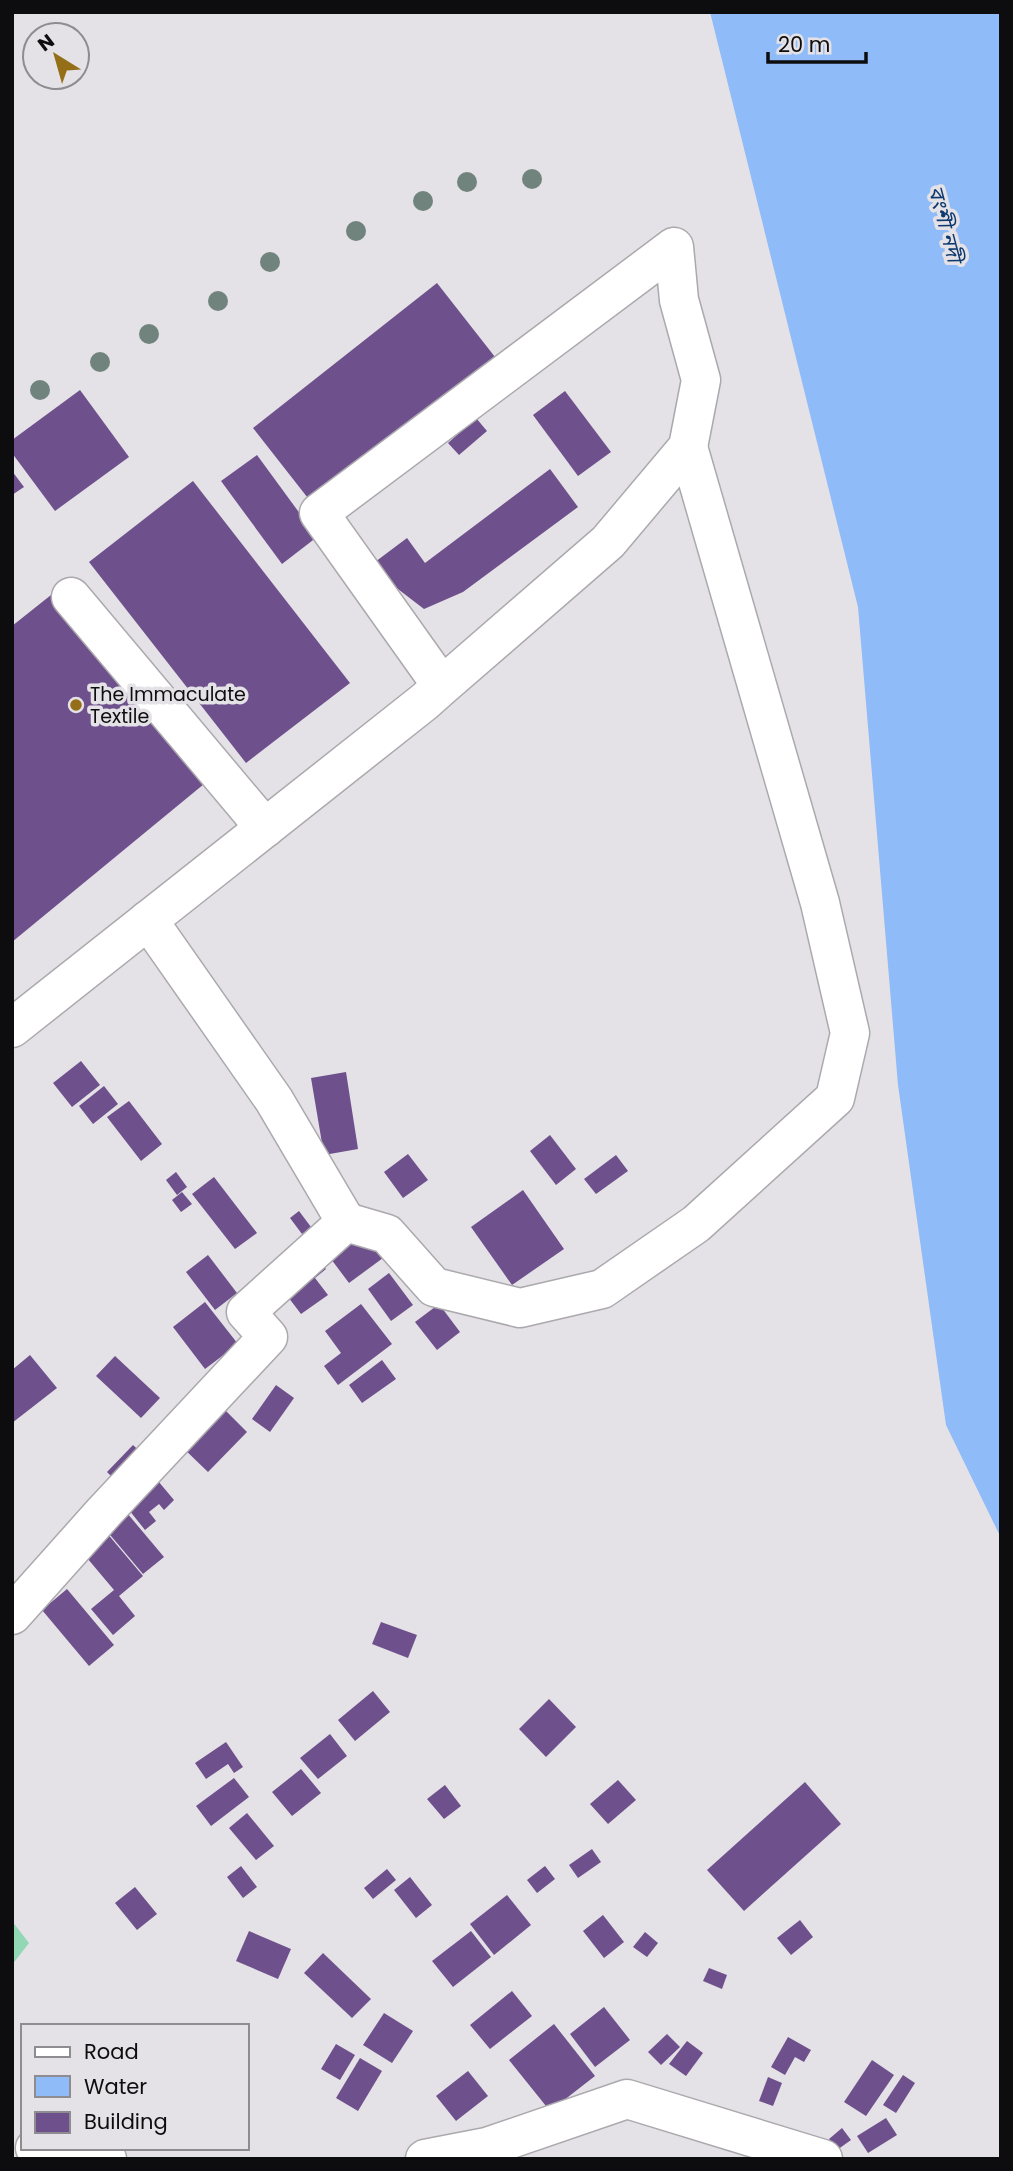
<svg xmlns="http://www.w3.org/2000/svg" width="1013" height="2171" viewBox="0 0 1013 2171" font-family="Poppins,'Noto Sans Bengali',sans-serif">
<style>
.green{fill:#92d8b5}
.water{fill:#8fbbf8}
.building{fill:#6e508c}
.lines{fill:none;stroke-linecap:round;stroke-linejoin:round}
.minor-casing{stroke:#aba9ad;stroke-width:41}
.minor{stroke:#fff;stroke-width:38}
.tree{fill:#70837c}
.poi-dot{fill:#946f18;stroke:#e4e2e6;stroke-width:2.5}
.labels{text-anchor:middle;stroke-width:7;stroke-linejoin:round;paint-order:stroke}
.poi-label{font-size:19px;fill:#0d0c0e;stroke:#e4e2e6;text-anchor:start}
.water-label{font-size:21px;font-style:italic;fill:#0e396f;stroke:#e4e2e6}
</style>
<rect width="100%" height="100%" fill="#e4e2e6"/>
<polygon class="green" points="12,1921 29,1943 12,1965"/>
<polygon class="water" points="710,12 1001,12 1001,1538 946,1425 898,1085 858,607"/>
<g class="building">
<polygon points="437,283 495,357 311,502 253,428"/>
<polygon points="80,390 129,457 55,511 12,453 12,440"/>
<polygon points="565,391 611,452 578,476 533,415"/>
<polygon points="476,418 487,431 459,455 448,443"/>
<polygon points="257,455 317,537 282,564 221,481"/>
<polygon points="550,469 578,507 463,592 424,609 394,586 375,562 407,538 425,563"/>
<polygon points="12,471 24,487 12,495"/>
<polygon points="193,481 350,683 246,763 89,562"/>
<polygon points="51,595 204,784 12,942 12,626"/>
<polygon points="81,1061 100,1085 72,1107 53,1083"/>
<polygon points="346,1072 358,1149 324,1155 311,1078"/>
<polygon points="104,1086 118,1104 93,1124 79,1106"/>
<polygon points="129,1101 162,1144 141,1161 107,1117"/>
<polygon points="550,1135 576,1169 556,1185 530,1151"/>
<polygon points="408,1154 428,1180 403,1198 384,1172"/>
<polygon points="616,1155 628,1171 596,1194 584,1179"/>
<polygon points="176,1172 187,1187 177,1195 166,1180"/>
<polygon points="214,1177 257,1233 235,1249 192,1194"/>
<polygon points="523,1190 564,1249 512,1285 471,1227"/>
<polygon points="182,1192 192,1204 181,1212 172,1200"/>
<polygon points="299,1211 311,1227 302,1234 290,1218"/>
<polygon points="365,1234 383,1258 349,1283 331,1259"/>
<polygon points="208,1255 237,1293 215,1310 186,1272"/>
<polygon points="320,1262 326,1269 315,1278 328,1295 301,1314 282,1289"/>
<polygon points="389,1273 413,1305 391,1321 368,1289"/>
<polygon points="205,1302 238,1344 205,1369 173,1327"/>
<polygon points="361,1304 392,1344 338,1385 324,1366 341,1353 325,1331"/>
<polygon points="439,1304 460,1332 437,1350 415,1322"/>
<polygon points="30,1355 57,1388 12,1423 12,1370"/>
<polygon points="115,1356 160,1398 141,1418 96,1376"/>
<polygon points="382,1360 396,1379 362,1403 349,1385"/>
<polygon points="276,1385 294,1398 270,1432 252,1419"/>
<polygon points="220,1405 247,1432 208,1472 180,1445"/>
<polygon points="133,1445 148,1459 121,1486 107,1472"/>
<polygon points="153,1475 174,1500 164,1510 159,1504 149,1512 156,1521 145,1530 121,1500"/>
<polygon points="127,1513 164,1557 143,1574 106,1530"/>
<polygon points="106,1532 143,1576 119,1596 135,1616 113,1635 91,1609 114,1590 82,1552"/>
<polygon points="67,1589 114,1645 89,1666 42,1610"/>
<polygon points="381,1622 417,1635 408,1658 372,1644"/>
<polygon points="373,1691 390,1712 355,1741 338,1720"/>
<polygon points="549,1699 576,1727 546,1757 519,1729"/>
<polygon points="330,1734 347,1756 318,1779 300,1758"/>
<polygon points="226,1742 243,1767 234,1773 228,1764 206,1779 195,1763"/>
<polygon points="301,1769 321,1793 292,1816 272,1792"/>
<polygon points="234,1778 249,1797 211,1826 196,1806"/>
<polygon points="618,1780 636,1800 608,1824 590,1804"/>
<polygon points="805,1782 841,1824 744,1911 707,1870"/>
<polygon points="445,1785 461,1806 444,1819 427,1799"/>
<polygon points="247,1813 274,1846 256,1860 229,1828"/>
<polygon points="592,1849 601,1862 578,1878 569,1865"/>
<polygon points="241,1866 257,1887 243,1898 227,1877"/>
<polygon points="545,1866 555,1879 537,1893 527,1880"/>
<polygon points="387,1869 396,1880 373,1899 364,1888"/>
<polygon points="410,1877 432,1905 416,1918 394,1890"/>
<polygon points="135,1887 157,1914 137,1930 115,1903"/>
<polygon points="507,1895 531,1925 494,1955 470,1924"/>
<polygon points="603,1915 624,1942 604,1958 583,1931"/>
<polygon points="800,1920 813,1937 791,1955 777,1938"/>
<polygon points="249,1931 291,1949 278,1979 236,1961"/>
<polygon points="471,1931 491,1957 453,1987 432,1961"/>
<polygon points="645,1932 658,1943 647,1957 633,1947"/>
<polygon points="323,1953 371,1999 352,2018 304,1973"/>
<polygon points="709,1968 727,1975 722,1989 703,1981"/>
<polygon points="512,1991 532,2016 490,2049 470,2025"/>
<polygon points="604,2007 630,2040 595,2067 570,2034"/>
<polygon points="384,2013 413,2031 392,2063 363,2045"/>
<polygon points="554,2024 595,2076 550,2111 509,2060"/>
<polygon points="667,2034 680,2047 661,2065 648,2052"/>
<polygon points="788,2037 811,2050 804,2062 795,2057 785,2075 771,2067"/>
<polygon points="687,2041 703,2053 686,2076 669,2064"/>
<polygon points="336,2044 355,2055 340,2080 321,2069"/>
<polygon points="360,2058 382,2071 358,2111 336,2098"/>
<polygon points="872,2060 894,2075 866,2116 844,2102"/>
<polygon points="468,2071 488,2096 456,2121 436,2096"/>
<polygon points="903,2075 915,2083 896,2113 883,2105"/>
<polygon points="768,2077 782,2083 773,2106 759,2101"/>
<polygon points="886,2118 897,2135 868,2153 857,2136"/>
<polygon points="842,2128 851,2140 837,2150 829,2139"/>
</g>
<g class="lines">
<defs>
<g id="minor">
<polyline points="71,597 265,828"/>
<polyline points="12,1028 424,702 442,686 608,542 688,447 701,380 679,300 674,247 319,513 442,686"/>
<polyline points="346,1222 387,1234 434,1287 520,1308 602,1289 696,1224 835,1098 850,1033 820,903 688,447"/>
<polyline points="12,1615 104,1512 268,1337 246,1312 346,1222 274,1100 148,920"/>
<polyline points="35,2148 107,2159"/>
<polyline points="425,2159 487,2147 627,2099 823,2159"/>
</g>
</defs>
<use href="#minor" class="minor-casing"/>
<use href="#minor" class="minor"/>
</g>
<g class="tree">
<circle cx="532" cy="179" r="10"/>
<circle cx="467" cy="182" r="10"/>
<circle cx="423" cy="201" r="10"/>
<circle cx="356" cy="231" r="10"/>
<circle cx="270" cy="262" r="10"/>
<circle cx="218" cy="301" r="10"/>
<circle cx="149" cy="334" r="10"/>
<circle cx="100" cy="362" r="10"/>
<circle cx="40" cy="390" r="10"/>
</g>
<circle class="poi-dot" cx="76" cy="705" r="7"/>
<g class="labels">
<g class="poi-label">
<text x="90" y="701">The Immaculate<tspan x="90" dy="22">Textile</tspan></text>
</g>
<g class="water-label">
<text transform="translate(945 224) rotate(75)" y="7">বংশী নদী</text>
</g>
</g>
<rect width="1013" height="2171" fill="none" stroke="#0d0c0e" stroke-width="28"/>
<rect x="21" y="2024" width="228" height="126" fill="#e4e2e6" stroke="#8e8c90" stroke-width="2"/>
<rect x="35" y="2047" width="35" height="10" fill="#ffffff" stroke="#8e8c90" stroke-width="2"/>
<text x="84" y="2059" font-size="21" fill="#0d0c0e">Road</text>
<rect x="35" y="2076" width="35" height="21" fill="#8fbbf8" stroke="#8e8c90" stroke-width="2"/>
<text x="84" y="2094" font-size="21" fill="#0d0c0e">Water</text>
<rect x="35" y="2112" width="35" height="21" fill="#6e508c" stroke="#8e8c90" stroke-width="2"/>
<text x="84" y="2129" font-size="21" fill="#0d0c0e">Building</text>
<g transform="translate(56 56) rotate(323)"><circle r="33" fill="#e4e2e6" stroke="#8e8c90" stroke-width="2"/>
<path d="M0-5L12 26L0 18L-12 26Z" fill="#946f18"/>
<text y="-10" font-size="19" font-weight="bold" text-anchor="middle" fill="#0d0c0e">N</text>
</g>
<path d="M768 52v10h98v-10" fill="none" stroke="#0d0c0e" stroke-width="3.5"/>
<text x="778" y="52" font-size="21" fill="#0d0c0e" stroke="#e4e2e6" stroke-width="5" paint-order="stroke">20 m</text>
</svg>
